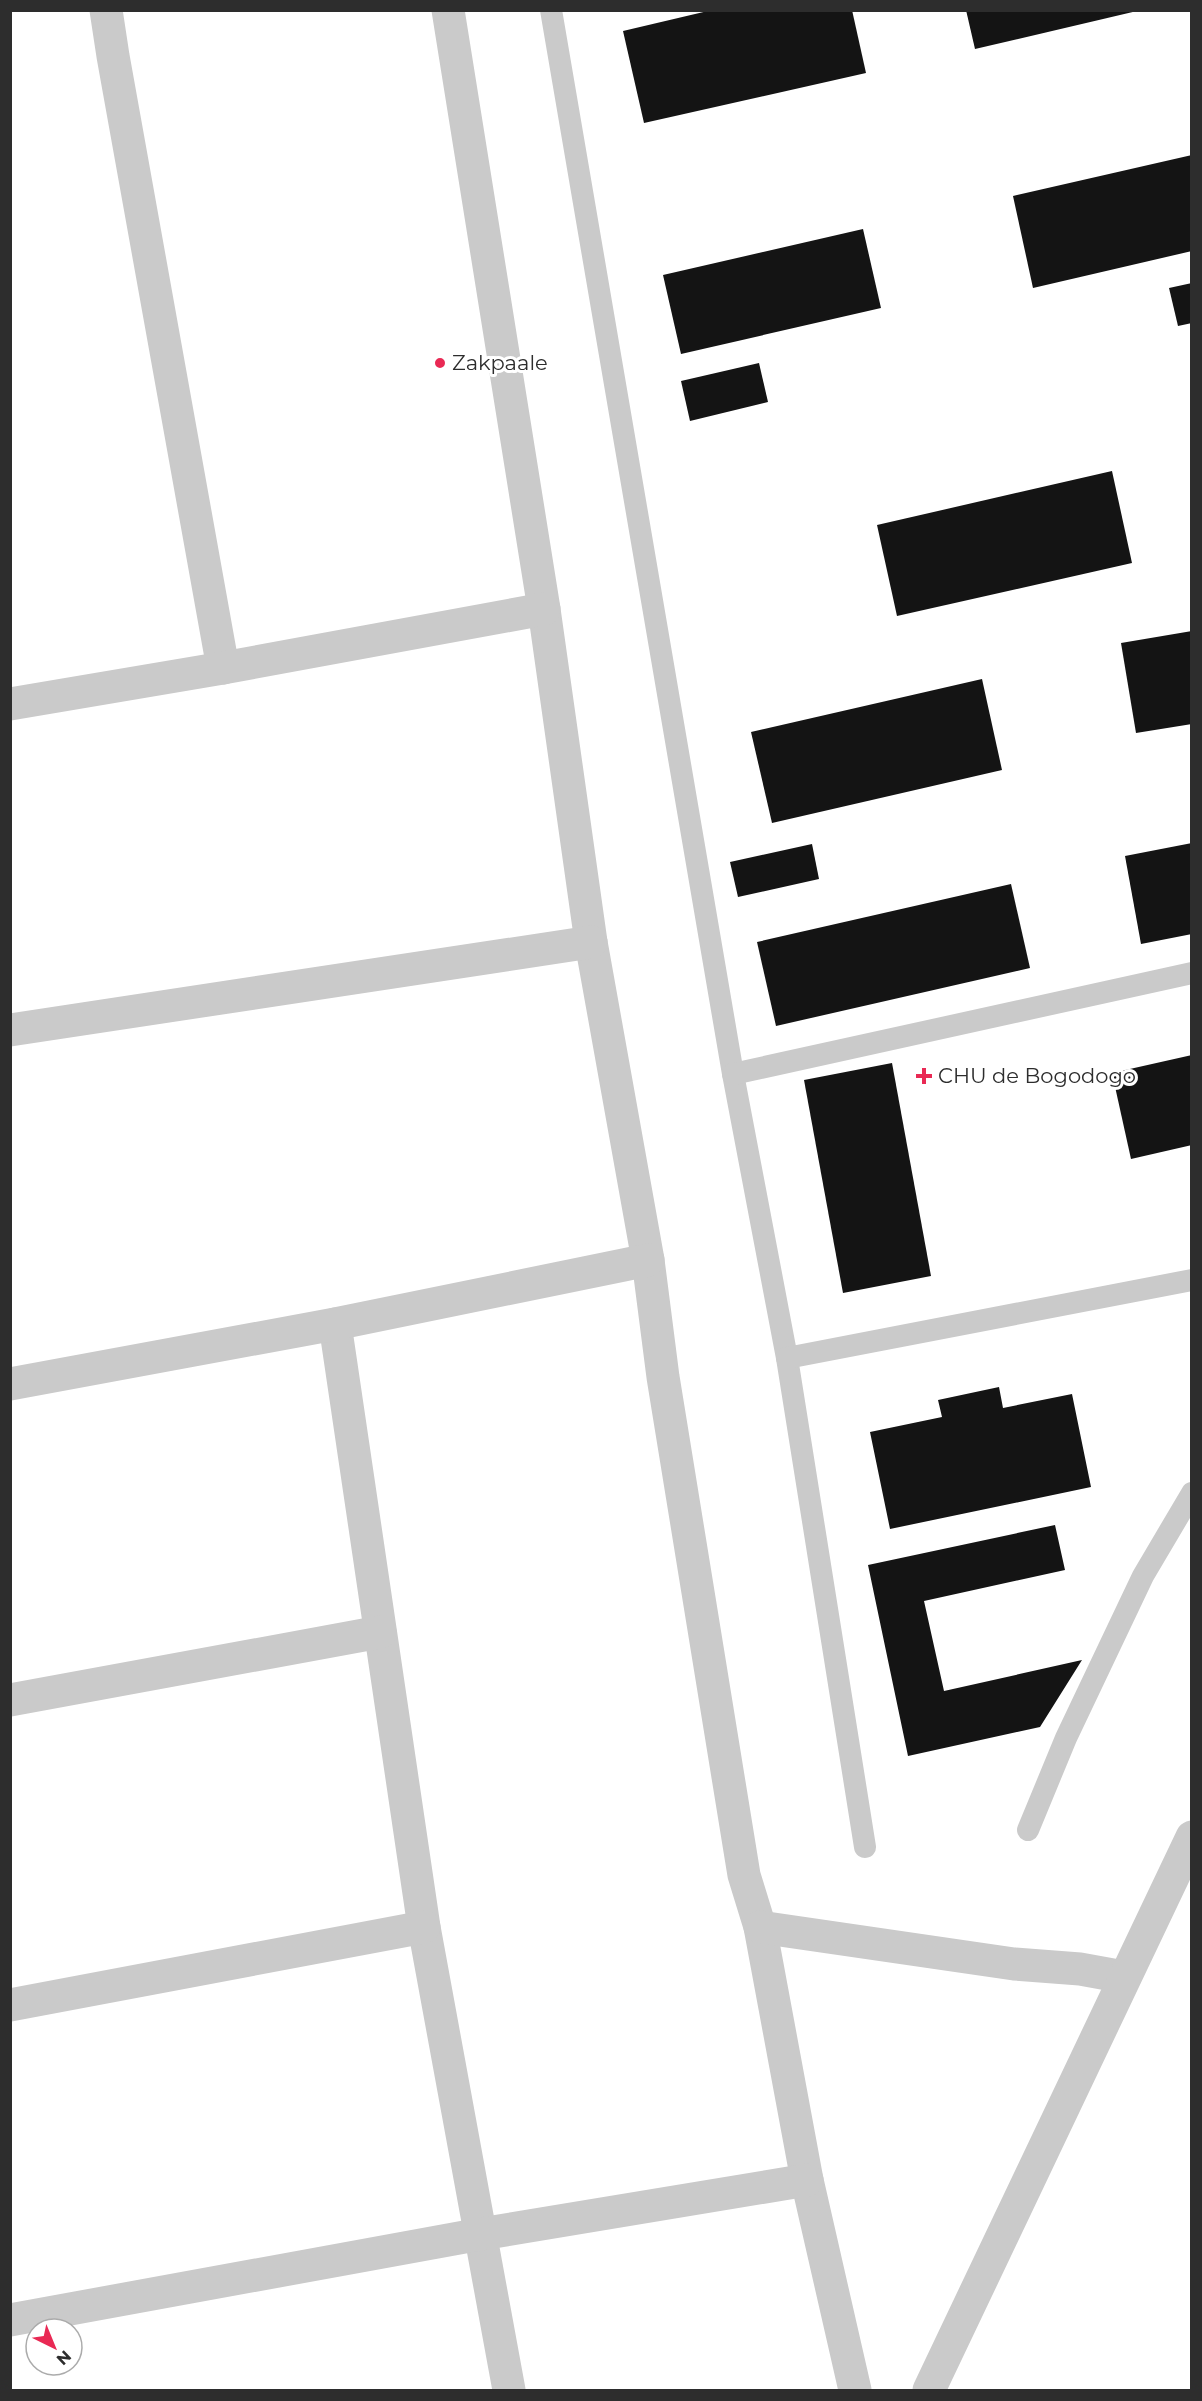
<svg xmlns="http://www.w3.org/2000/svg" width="1202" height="2401" viewBox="0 0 1202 2401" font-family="Montserrat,sans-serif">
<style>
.building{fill:#141414}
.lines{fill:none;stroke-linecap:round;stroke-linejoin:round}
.lane{stroke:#cacaca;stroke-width:22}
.street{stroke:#cacaca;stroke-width:33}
.poi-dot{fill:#e92954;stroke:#fff;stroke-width:2}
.labels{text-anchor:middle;stroke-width:6;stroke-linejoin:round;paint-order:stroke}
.poi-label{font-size:21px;fill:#2d2d2d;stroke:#fff;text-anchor:start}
</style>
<rect width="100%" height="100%" fill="#fff"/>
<g class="building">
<polygon points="712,10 852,10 866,73 644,123 623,31"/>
<polygon points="966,10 1136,10 1137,11 975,49"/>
<polygon points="1192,155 1192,251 1033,288 1013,196"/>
<polygon points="863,229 881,308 681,354 663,275"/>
<polygon points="1192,283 1192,323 1178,326 1169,288"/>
<polygon points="759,363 768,402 690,421 681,381"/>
<polygon points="1112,471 1132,563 897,616 877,525"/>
<polygon points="1192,631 1192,724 1136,733 1121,643"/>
<polygon points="982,679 1002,770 772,823 751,732"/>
<polygon points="1192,843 1192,934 1141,944 1125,856"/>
<polygon points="812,844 819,879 738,897 730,862"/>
<polygon points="1011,884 1030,968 776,1026 757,942"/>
<polygon points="1192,1055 1192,1145 1131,1159 1112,1073"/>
<polygon points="892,1063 931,1276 843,1293 804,1080"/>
<polygon points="999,1387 1003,1408 1072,1394 1091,1487 890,1529 870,1432 942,1417 938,1400"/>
<polygon points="1055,1525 1065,1570 924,1601 944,1691 1082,1660 1040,1727 908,1756 868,1565"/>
</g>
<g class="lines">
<g class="lane">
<polyline points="551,10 733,1074 787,1358 865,1847"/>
<polyline points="733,1074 1192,973"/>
<polyline points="787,1358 1192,1280"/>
<polyline points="1028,1830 1066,1738 1143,1576 1192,1493"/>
</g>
<g class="street">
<polyline points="106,10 113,56 223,668"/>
<polyline points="448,10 544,609 591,942 648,1260 663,1377 744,1875 760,1927 807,2180 855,2390"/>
<polyline points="10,704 223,668 544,609"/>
<polyline points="10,1030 591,942"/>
<polyline points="335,1324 424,1927 509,2390"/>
<polyline points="10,1384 335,1324 648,1260"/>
<polyline points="10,1700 380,1632"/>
<polyline points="760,1927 1014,1964 1080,1969 1124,1977"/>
<polyline points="10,2005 424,1927"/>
<polyline points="10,2320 481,2234 807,2180"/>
<polyline points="929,2390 1192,1837"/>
</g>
</g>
<g class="poi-dot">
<circle cx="440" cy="363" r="6"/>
<path d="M921 1067h6v6h6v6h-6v6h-6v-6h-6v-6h6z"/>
</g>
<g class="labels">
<g class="poi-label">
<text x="452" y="370">Zakpaale</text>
<text x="938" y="1083">CHU de Bogodogo</text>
</g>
</g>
<rect width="1202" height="2401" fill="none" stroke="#2d2d2d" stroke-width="24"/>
<g transform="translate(54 2347) rotate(137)"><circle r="28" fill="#ffffff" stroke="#ababab" stroke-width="1.5"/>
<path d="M0-4.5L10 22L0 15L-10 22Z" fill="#e92954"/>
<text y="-9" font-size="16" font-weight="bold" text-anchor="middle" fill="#2d2d2d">N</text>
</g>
</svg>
